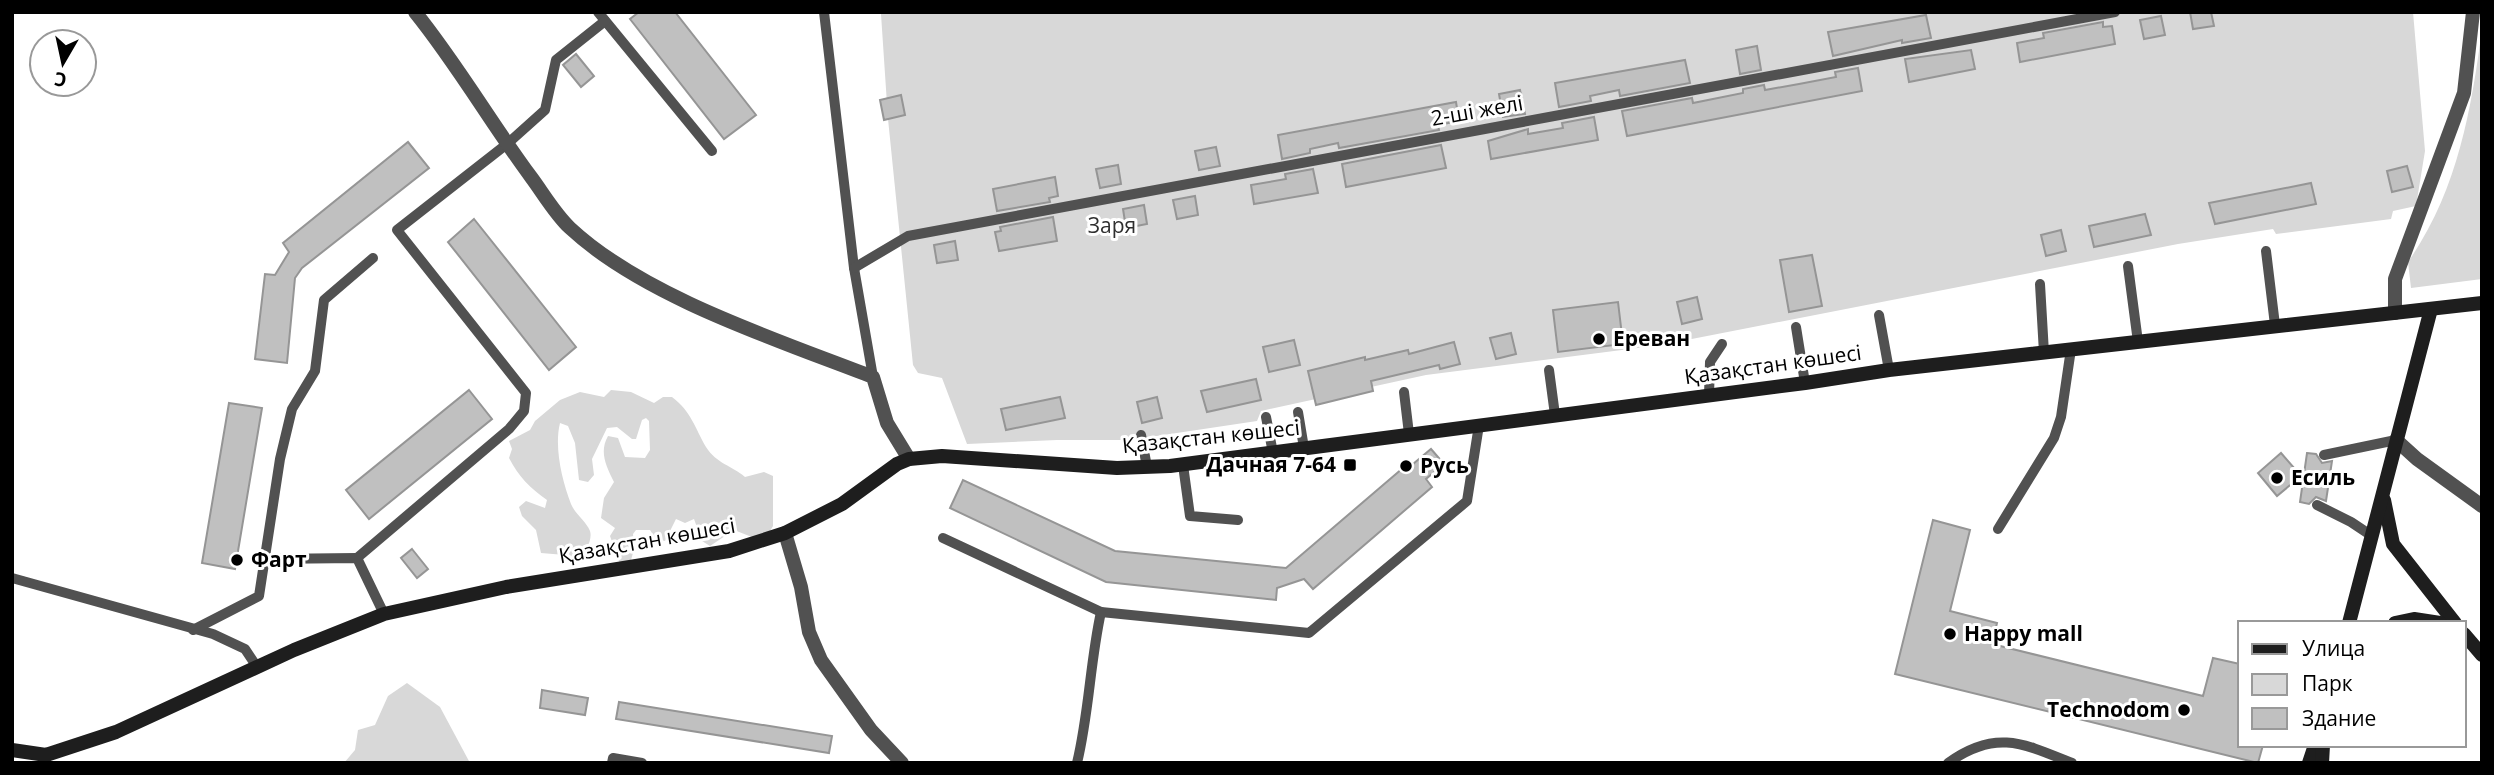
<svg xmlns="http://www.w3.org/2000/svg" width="2494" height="775" viewBox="0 0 2494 775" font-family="'Open Sans',sans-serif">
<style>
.green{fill:#d8d8d8}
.building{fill:#c0c0c0;stroke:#959595;stroke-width:2}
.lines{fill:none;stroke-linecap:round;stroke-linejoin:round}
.lane{stroke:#515151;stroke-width:10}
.street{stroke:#515151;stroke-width:14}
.secondary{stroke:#1e1e1e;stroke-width:14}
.poi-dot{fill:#000;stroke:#fff;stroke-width:2.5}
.labels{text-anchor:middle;stroke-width:6;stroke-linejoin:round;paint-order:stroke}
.street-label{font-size:21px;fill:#000;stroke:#fff}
.park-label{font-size:21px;fill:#2f2f2f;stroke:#fff}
.poi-label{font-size:21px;font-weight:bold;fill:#000;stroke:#fff;text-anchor:start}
</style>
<rect width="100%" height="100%" fill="#fff"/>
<g class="green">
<polygon points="876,12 2413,12 2425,151 2416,206 2393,211 2391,219 2276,234 2273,229 2178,244 1661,345 1426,375 1261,411 1257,421 1130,440 1057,440 967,444 942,378 918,373 913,365 888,119 881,14"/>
<path d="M2482,29V279L2411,288L2408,262C2457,192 2471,112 2482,29Z"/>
<path d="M611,390L631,392L654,403L663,397H672C691,411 695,428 706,447C717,464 731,465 745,477L764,472L773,476V526L766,538L757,539L734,530L710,546L702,541L694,519L685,523L676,519L665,541L656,539L650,530H636L633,534L634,549L630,564H620L610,536L615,528L601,518L604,498L614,482C606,466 599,452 608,436L618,438L625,457L645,458L650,450L649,421L646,418L642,420L636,439H632L617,427L607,428L592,459L594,475L588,482L579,480L575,443L568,426L560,423C554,447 562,481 571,504C575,514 586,521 590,531C593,540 584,552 584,562L571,563L565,555L541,553L536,530L522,516L519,507L526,501L545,508L547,500C530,488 519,477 509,458L512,449L509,441L530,430L535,421L560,400L580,392L604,397Z"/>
<polygon points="407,683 440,707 470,763 344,763 355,750 358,730 375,725 388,696"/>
</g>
<g class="building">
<polygon points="639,12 675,12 756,115 724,139 630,19"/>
<polygon points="2190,12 2211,12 2214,26 2193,29"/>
<polygon points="1926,15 1931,38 1902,43 1902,40 1833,56 1828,32"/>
<polygon points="2161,16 2165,35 2144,39 2140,20"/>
<polygon points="2103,22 2103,27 2112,26 2115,44 2020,62 2017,43 2044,38 2043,33"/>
<polygon points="1757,46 1761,70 1740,74 1736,50"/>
<polygon points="1971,50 1975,69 1909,82 1905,59"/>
<polygon points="576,54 594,76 581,87 563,65"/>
<polygon points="1685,60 1690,83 1620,96 1619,90 1590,96 1591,101 1559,107 1555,83"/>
<polygon points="1858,68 1862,91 1627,136 1622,111 1692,98 1693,103 1743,93 1743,89 1764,85 1765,90 1799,84 1836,77 1835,72"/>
<polygon points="1520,90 1525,114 1503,117 1499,94"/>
<polygon points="901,95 905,115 884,120 880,100"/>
<polygon points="1456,102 1459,121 1438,125 1439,130 1339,148 1338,143 1310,149 1310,153 1282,159 1278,135"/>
<polygon points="1594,117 1598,140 1491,159 1488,141 1528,129 1528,134 1563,128 1562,123"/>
<polygon points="408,142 429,168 302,268 295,278 287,363 255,359 265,274 275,275 289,252 283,243"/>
<polygon points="1441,145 1446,168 1346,187 1342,164"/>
<polygon points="1216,147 1220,166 1199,170 1195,151"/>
<polygon points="1118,165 1121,184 1100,188 1096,169"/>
<polygon points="2407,166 2413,187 2392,192 2387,171"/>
<polygon points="1313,169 1318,193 1254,204 1251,185 1286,179 1285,174"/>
<polygon points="1055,177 1058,196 1049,198 1050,202 997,211 993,189"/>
<polygon points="2311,183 2316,204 2215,224 2209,203"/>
<polygon points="1195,196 1198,215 1177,219 1173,200"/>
<polygon points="1144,205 1147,224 1126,228 1123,209"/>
<polygon points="2145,214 2151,235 2094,247 2089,226"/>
<polygon points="1053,217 1057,241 999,251 995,232 1001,231 1000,227"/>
<polygon points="474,219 576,347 549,370 448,242"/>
<polygon points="2061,230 2066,251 2046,256 2041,235"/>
<polygon points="955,241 958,260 937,263 934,245"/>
<polygon points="1812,255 1822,306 1789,312 1780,260"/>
<polygon points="1697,297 1702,319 1682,324 1677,302"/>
<polygon points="1618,302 1623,344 1558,352 1553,310"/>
<polygon points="1511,333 1516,354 1496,359 1490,338"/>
<polygon points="1294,340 1300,365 1269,372 1263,347"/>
<polygon points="1454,342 1460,364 1440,369 1439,365 1371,381 1373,391 1316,405 1308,371 1365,357 1365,360 1408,350 1409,354"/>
<polygon points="1256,379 1261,400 1207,412 1201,391"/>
<polygon points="469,390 492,419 369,519 346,490"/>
<polygon points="1060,397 1065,418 1006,430 1001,409"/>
<polygon points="1157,397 1162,418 1142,423 1137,402"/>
<polygon points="229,403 262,408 235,569 202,563"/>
<polygon points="1431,449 1444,464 1426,479 1432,487 1313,589 1304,579 1277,588 1276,600 1106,582 950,508 963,480 1115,551 1286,568 1410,462 1413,464"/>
<polygon points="2281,453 2301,476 2277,496 2258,473"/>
<polygon points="2307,453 2316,454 2322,463 2332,461 2326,501 2316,497 2309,504 2300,502"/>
<polygon points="1933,520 1970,530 1950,611 1997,623 1992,644 2203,696 2213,658 2240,664 2240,745 2263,745 2258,763 1895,674"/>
<polygon points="412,549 428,569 417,578 401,558"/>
<polygon points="542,690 588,698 585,715 540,708"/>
<polygon points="619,702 832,736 829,753 616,719"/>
</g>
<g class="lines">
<g class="lane">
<polyline points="598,12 712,151"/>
<polyline points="824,12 854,268 873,377"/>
<polyline points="2266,251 2275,325"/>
<polyline points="2128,266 2138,342"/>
<polyline points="854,268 908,236 2115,12"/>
<polyline points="2040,284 2044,353"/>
<polyline points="1879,315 1889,370"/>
<polyline points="1796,327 1805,383"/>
<polyline points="1549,370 1555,415"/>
<polyline points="1404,392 1409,434"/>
<polyline points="1709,396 1710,362 1722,344"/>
<polyline points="1298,412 1304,448"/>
<polyline points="1266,417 1273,453"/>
<polyline points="1141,435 1147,467"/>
<polyline points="2324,455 2396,440"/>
<polyline points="1183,465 1190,516 1238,520"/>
<polyline points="2317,505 2351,522 2372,536"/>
<polyline points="1998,529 2054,438 2061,417 2071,349"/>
<polyline points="943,538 1101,612 1309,633 1467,501 1479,425"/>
<polyline points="357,558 509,429 524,411 526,393 397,230 507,144 545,110 556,60 605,21"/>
<polyline points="266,559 357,558 384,614"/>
<polyline points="12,578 213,634 245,649 257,667"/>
<polyline points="193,630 259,596 280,459 292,409 315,371 324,300 373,258"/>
<polyline points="612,763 613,758 642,763"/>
<path d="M1077,763C1089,714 1090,662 1101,612"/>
<path d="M1948,763C1995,729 2023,743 2072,763"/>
</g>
<g class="street">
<path d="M415,12C457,64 491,123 531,177C543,193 555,214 570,228C644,297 778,340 873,377L887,423L909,459"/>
<polyline points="2395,313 2395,279 2464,93 2473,12"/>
<polyline points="2396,440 2417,459 2482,506"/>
<polyline points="785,533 801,587 809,632 821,660 871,730 902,763"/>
</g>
<g class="secondary">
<polyline points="2384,500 2393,544 2455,623"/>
<polyline points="2349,623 2431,309"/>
<polyline points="2395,623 2414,619 2440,623"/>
<polyline points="2464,634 2482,655"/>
<polyline points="12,750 46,755 116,732 294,650 384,614 506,587 729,551 785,533 842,504 897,464 909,459 942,456 1117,468 1170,466 1805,383 1889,370 2482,303"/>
<polyline points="2309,763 2315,745"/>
<polyline points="2322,763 2323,745"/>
</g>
</g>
<g class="poi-dot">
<circle cx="1599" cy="339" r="7"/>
<rect x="1343" y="458" width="14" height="14" rx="3.5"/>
<circle cx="1406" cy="466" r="7"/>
<circle cx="2277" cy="478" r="7"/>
<circle cx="237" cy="560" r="7"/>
<circle cx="1950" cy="634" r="7"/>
<circle cx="2184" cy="710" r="7"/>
</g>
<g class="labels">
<g class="street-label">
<text transform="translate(1477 111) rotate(-10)" y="7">2-ші желі</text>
<text transform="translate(1773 365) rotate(-8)" y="7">Қазақстан көшесі</text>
<text transform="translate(1211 437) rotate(-6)" y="7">Қазақстан көшесі</text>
<text transform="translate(647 541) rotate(-10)" y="7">Қазақстан көшесі</text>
</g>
<g class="park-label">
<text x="1112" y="233">Заря</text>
</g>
<g class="poi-label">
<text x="1613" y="346">Ереван</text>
<text x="1336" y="472" text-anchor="end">Дачная 7-64</text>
<text x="1420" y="473">Русь</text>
<text x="2291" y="485">Есиль</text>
<text x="251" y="567">Фарт</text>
<text x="1964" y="641">Happy mall</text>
<text x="2170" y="717" text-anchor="end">Technodom</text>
</g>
</g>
<rect width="2494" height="775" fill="none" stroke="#000000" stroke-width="28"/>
<rect x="2238" y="621" width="228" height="126" fill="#ffffff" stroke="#999999" stroke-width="2"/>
<rect x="2252" y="644" width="35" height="10" fill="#1e1e1e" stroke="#999999" stroke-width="2"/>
<text x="2302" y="656" font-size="21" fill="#000000">Улица</text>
<rect x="2252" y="674" width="35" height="21" fill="#d8d8d8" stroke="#999999" stroke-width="2"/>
<text x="2302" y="691" font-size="21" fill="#000000">Парк</text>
<rect x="2252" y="708" width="35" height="21" fill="#c0c0c0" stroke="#999999" stroke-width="2"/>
<text x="2302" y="726" font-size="21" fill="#000000">Здание</text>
<g transform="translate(63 63) rotate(189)"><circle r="33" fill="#ffffff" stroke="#999999" stroke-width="2"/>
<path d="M0-5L12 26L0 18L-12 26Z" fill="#000000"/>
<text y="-10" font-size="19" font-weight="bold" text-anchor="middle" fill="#000000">С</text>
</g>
</svg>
